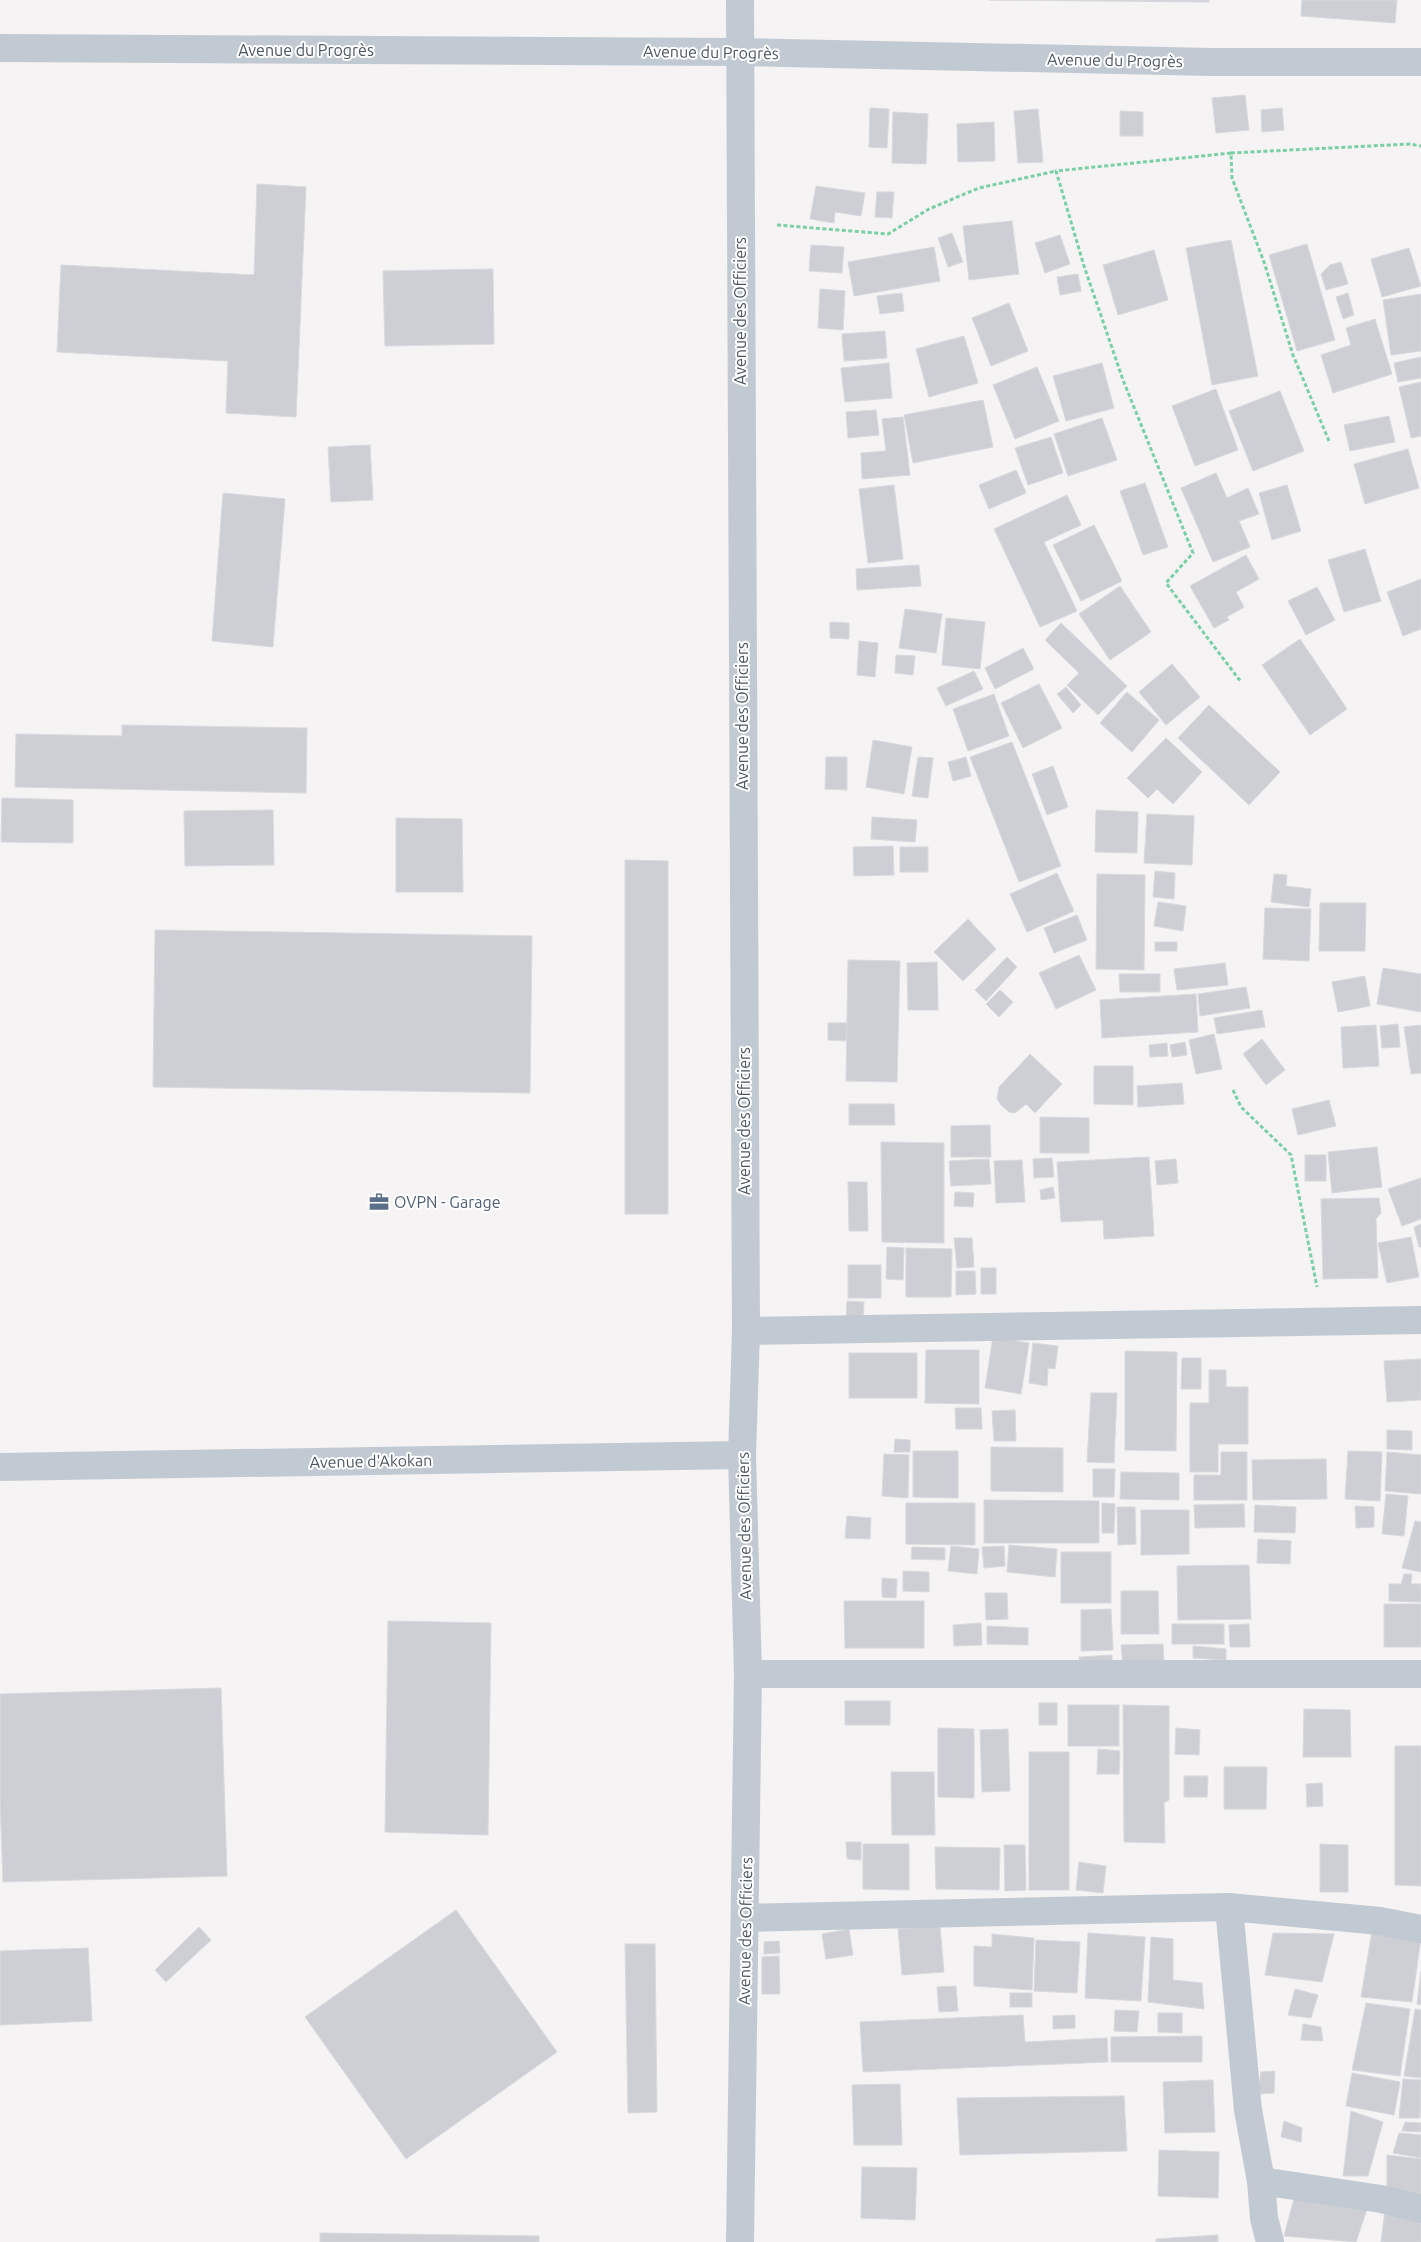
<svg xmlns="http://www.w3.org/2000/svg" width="1421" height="2242" viewBox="0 0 1421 2242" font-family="Ubuntu,sans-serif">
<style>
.building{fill:#cdcfd5;stroke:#d7d9de}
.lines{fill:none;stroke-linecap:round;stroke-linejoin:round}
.path{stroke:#7ad0a6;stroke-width:3;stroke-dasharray:4 2.5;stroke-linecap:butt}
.minor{stroke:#c1cad2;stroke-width:28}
.labels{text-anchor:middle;stroke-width:4;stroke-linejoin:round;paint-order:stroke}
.street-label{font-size:16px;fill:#4a5661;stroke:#fff}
.service-label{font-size:16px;fill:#4e5e75;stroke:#fff;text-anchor:start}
</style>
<rect width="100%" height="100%" fill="#f5f3f3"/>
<g class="building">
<polygon points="989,0 1209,0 1209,2"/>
<polygon points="1302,0 1397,0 1395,23 1301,16"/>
<polygon points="1245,95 1249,130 1216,133 1212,98"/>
<polygon points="870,108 889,109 887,148 869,147"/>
<polygon points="1282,108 1284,130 1262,132 1261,110"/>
<polygon points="1038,109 1043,162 1018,163 1014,111"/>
<polygon points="1120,111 1143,112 1143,136 1120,136"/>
<polygon points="893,112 928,114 926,164 892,163"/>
<polygon points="994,122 995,161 958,162 957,124"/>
<polygon points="257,184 306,187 296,417 226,413 228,361 57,352 61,265 254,275"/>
<polygon points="816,186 865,193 861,216 835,212 834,223 810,219"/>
<polygon points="877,192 894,192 892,218 875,217"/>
<polygon points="1012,221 1019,274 969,280 963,226"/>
<polygon points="952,233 963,262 948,267 938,238"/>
<polygon points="1060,235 1070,264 1045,273 1035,243"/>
<polygon points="1231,240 1258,376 1212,385 1186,248"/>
<polygon points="1307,244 1335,340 1297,351 1269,255"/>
<polygon points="811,245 844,247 842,273 809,271"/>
<polygon points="934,247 940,281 854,296 848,262"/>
<polygon points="1409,248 1421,286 1382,297 1371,259"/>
<polygon points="1154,250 1168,300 1118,315 1103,265"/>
<polygon points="1341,262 1348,284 1326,290 1321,274 1330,265"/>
<polygon points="493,269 494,344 385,346 383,271"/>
<polygon points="1078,274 1081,291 1060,295 1057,277"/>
<polygon points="820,289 845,291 843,330 818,328"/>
<polygon points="902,293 904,311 880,314 877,296"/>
<polygon points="1348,293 1354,315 1343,319 1336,297"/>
<polygon points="1421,294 1421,351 1391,355 1383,300"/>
<polygon points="1009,303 1028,351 991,366 972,318"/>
<polygon points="1375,319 1392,374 1333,393 1321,355 1351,345 1346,328"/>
<polygon points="885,331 887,358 844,361 842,334"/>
<polygon points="964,336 978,383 929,397 916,349"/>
<polygon points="1421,357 1421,378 1398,382 1394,363"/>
<polygon points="889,363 892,398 845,402 841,368"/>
<polygon points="1102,363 1114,408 1066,421 1053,376"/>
<polygon points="1037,367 1059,421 1015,439 993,385"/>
<polygon points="1421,382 1421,436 1411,438 1399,387"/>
<polygon points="1216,389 1238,450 1195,466 1172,406"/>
<polygon points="1280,391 1304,451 1253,471 1229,411"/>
<polygon points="983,400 993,447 913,463 904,415"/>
<polygon points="876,410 879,435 848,438 846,412"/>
<polygon points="1389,416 1395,442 1350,451 1344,425"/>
<polygon points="903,417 910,475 862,479 861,453 886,451 882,419"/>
<polygon points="1102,418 1117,460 1068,476 1054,434"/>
<polygon points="1051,437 1063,473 1028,485 1015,448"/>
<polygon points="370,445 373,500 331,502 328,447"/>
<polygon points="1408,449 1419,488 1365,504 1354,464"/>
<polygon points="1016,470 1026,493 989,509 979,485"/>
<polygon points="1216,473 1227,498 1248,488 1259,514 1239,521 1250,547 1213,562 1181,488"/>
<polygon points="1145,483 1168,547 1143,555 1120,491"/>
<polygon points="894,485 903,559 868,563 859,489"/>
<polygon points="1287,485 1301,531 1272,540 1259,493"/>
<polygon points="223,493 285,499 273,647 212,641"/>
<polygon points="1067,495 1081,525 1044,542 1077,611 1040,627 994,529"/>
<polygon points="1094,525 1122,581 1081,601 1053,545"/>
<polygon points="1365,549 1381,601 1344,612 1328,560"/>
<polygon points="1246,555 1259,579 1236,592 1244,607 1227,617 1229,620 1214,628 1190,586"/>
<polygon points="919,565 921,586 857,590 856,569"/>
<polygon points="1421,579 1421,629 1403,636 1387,592"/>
<polygon points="1120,586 1151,632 1110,660 1079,614"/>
<polygon points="1317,587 1335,620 1306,635 1288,601"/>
<polygon points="905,609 942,614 936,653 899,648"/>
<polygon points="946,618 985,622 980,669 942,665"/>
<polygon points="830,622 849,623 849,639 830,638"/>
<polygon points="1061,623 1127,686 1098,715 1067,685 1079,673 1045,640"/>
<polygon points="1300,639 1347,709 1310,735 1262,665"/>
<polygon points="859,641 878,643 875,677 857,675"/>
<polygon points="1023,648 1034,669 995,689 985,668"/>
<polygon points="896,655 915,656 913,675 895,673"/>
<polygon points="1172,664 1200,697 1166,725 1139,692"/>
<polygon points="974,671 983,689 946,706 937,688"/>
<polygon points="1039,684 1062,728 1023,748 1001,703"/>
<polygon points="1066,687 1081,705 1073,713 1057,694"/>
<polygon points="1127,692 1159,720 1132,752 1100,723"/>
<polygon points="994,694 1009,736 968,751 953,709"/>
<polygon points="1209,705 1280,772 1249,805 1178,738"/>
<polygon points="122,725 307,728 306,793 15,787 16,734 122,736"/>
<polygon points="1166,738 1202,772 1173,804 1157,789 1148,798 1127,778"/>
<polygon points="873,740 912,747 904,794 866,787"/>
<polygon points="1012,742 1061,866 1019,882 970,757"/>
<polygon points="826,757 847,757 847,790 825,789"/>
<polygon points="918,757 933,758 928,798 912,796"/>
<polygon points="966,757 971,776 953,781 948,762"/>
<polygon points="1053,766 1068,807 1047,815 1032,774"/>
<polygon points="2,798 73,800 73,843 1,842"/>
<polygon points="273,810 274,865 185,866 184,811"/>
<polygon points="1096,810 1138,812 1137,853 1095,852"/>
<polygon points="1147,814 1194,816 1192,865 1144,863"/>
<polygon points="872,817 917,820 915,842 871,839"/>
<polygon points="396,818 462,819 463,892 396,892"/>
<polygon points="893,846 894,875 854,876 853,847"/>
<rect x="900" y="847" width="28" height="25"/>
<polygon points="625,860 668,861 668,1214 625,1214"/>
<polygon points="1155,871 1175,873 1174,899 1153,897"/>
<polygon points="1057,873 1074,911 1027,932 1010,894"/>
<polygon points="1097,874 1145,875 1144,970 1096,969"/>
<polygon points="1274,874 1287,875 1286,886 1311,889 1309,907 1271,902"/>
<polygon points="1158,902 1186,906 1183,931 1154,926"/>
<polygon points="1320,903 1366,903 1365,951 1319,951"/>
<polygon points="1265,908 1311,909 1309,961 1263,959"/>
<polygon points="1077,915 1087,940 1054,953 1044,928"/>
<polygon points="968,919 996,949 963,981 934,952"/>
<polygon points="155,930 532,936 530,1093 153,1087"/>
<rect x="1155" y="942" width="22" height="9"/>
<polygon points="1079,955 1096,990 1056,1009 1039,973"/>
<polygon points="1007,957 1017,967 986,1001 975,990"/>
<polygon points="848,960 900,961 897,1082 846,1081"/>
<polygon points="937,962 938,1010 908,1010 907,963"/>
<polygon points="1225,963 1228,985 1177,990 1174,969"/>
<polygon points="1383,968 1421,974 1421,1012 1377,1004"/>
<polygon points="1119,974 1160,974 1160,992 1120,992"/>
<polygon points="1365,976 1370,1006 1338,1012 1332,982"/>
<polygon points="1246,987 1250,1008 1200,1016 1198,994"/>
<polygon points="1000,990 1013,1002 999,1017 986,1004"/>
<polygon points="1196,994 1198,1032 1102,1038 1100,1000"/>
<polygon points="1262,1010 1265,1027 1217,1034 1214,1018"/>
<polygon points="828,1023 847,1023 846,1041 828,1040"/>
<polygon points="1398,1024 1400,1047 1382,1048 1380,1026"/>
<polygon points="1376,1025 1379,1066 1343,1068 1341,1027"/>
<polygon points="1421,1025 1421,1073 1411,1074 1404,1027"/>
<polygon points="1214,1034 1222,1069 1196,1074 1189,1040"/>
<polygon points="1262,1039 1285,1070 1266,1085 1243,1054"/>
<polygon points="1185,1042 1187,1055 1172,1057 1170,1045"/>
<polygon points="1167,1043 1168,1056 1150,1057 1149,1045"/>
<polygon points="1030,1054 1062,1084 1035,1113 1026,1104 1015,1113 1009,1112 1001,1105 997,1099 999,1087"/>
<polygon points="1094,1066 1133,1066 1133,1105 1094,1104"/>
<polygon points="1182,1083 1184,1104 1138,1107 1137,1086"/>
<polygon points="1329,1100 1336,1126 1298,1135 1292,1109"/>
<polygon points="849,1104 894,1104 895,1125 849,1125"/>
<polygon points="1040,1117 1089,1118 1089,1153 1040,1153"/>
<polygon points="990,1125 991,1157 951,1157 951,1126"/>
<polygon points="881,1142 944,1143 944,1243 882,1242"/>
<polygon points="1377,1147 1382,1187 1332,1193 1328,1152"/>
<rect x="1305" y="1155" width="21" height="26"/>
<polygon points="1149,1157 1154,1236 1104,1239 1103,1220 1061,1222 1057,1162"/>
<polygon points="1052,1158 1054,1177 1034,1178 1033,1159"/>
<polygon points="989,1159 991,1184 951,1186 949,1161"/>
<polygon points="1176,1159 1178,1183 1157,1185 1155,1161"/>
<polygon points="1022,1160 1025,1202 996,1203 994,1161"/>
<polygon points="1421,1178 1421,1219 1402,1226 1388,1189"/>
<polygon points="848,1182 867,1182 868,1231 849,1231"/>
<polygon points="1053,1187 1055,1198 1041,1200 1040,1190"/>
<polygon points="955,1192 974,1193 973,1207 954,1206"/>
<polygon points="1379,1198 1381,1213 1376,1219 1378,1278 1323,1279 1321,1199"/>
<polygon points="1421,1224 1421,1247 1419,1247 1414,1227"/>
<polygon points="1411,1237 1419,1277 1387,1283 1378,1243"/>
<polygon points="954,1238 972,1238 974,1267 957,1268"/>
<polygon points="887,1247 904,1248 903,1280 886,1279"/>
<polygon points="906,1248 952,1249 951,1297 906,1297"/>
<rect x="848" y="1265" width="33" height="33"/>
<rect x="981" y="1268" width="15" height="26"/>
<polygon points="956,1271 975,1271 976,1294 956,1295"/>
<polygon points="847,1301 864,1302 863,1322 846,1321"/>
<polygon points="993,1337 1029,1343 1021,1394 985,1388"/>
<polygon points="1033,1343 1058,1346 1055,1369 1048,1368 1047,1386 1029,1383"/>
<polygon points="926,1350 979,1350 979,1404 925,1403"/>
<polygon points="1125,1351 1177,1352 1176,1451 1125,1450"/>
<rect x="849" y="1353" width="68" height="45"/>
<polygon points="1182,1358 1201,1358 1201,1389 1181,1389"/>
<polygon points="1421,1359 1421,1400 1387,1402 1384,1361"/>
<polygon points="1209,1370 1226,1370 1226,1387 1248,1387 1248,1444 1218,1444 1218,1472 1190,1472 1190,1403 1209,1403"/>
<polygon points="1091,1393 1117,1393 1114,1463 1087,1462"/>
<polygon points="955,1408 981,1408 982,1429 956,1429"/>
<polygon points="1015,1410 1016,1441 994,1441 992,1411"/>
<polygon points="1387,1430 1412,1431 1412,1450 1387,1449"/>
<polygon points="895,1439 910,1440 910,1452 894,1452"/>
<polygon points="991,1447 1063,1448 1063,1492 991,1491"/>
<polygon points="913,1451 958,1451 958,1498 913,1497"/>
<polygon points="1348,1451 1382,1452 1380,1501 1345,1499"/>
<polygon points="1221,1452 1247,1452 1247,1500 1194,1500 1194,1475 1221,1475"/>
<polygon points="1387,1452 1421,1455 1421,1494 1385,1491"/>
<polygon points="884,1454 909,1455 908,1498 882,1496"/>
<polygon points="1326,1459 1327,1499 1253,1500 1252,1460"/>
<polygon points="1093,1469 1115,1469 1114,1497 1093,1497"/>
<polygon points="1121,1472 1179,1473 1179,1500 1120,1499"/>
<polygon points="1386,1494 1408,1496 1404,1536 1382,1534"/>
<polygon points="984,1500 1099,1501 1099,1543 984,1543"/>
<polygon points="906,1503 975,1503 975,1545 906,1544"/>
<polygon points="1102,1503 1115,1504 1114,1533 1102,1533"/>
<polygon points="1244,1504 1245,1527 1195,1528 1194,1505"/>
<polygon points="1255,1505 1296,1507 1295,1533 1254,1532"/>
<polygon points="1355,1506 1374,1507 1374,1527 1356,1528"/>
<polygon points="1117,1507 1135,1507 1136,1544 1118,1545"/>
<polygon points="1141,1510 1189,1510 1189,1554 1141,1555"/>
<polygon points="847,1516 871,1518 870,1539 845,1538"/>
<polygon points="1415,1521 1421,1522 1421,1572 1402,1568"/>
<polygon points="1258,1539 1291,1541 1290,1564 1257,1563"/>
<polygon points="1009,1545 1057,1549 1055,1577 1007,1572"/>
<polygon points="951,1546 979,1549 977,1574 948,1571"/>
<polygon points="1004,1546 1005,1566 984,1568 982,1547"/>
<polygon points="912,1547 945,1548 945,1560 911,1559"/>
<rect x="1061" y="1552" width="50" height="51"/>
<polygon points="1249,1565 1251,1619 1178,1620 1177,1566"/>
<polygon points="903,1571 929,1572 929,1592 903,1591"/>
<polygon points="1404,1574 1412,1574 1411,1584 1421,1584 1421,1602 1389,1601 1389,1584 1401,1584"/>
<polygon points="882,1578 897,1579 896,1598 882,1597"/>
<polygon points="1121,1591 1158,1591 1159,1634 1121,1634"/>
<polygon points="985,1593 1007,1593 1008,1619 986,1620"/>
<polygon points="844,1601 924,1601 924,1648 845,1648"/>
<rect x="1384" y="1604" width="37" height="43"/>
<polygon points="1111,1609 1113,1650 1081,1651 1081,1610"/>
<polygon points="388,1621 491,1623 488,1835 385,1832"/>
<polygon points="981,1623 982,1645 954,1646 953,1625"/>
<rect x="1172" y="1624" width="52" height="20"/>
<polygon points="1249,1624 1250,1647 1230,1647 1229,1625"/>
<polygon points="987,1626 1028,1628 1028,1645 987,1644"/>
<polygon points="1163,1644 1164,1664 1123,1666 1121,1645"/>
<polygon points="1193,1646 1226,1649 1226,1660 1193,1658"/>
<polygon points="1112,1655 1112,1665 1080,1666 1079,1657"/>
<polygon points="221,1688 227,1876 3,1882 0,1799 0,1694"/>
<rect x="845" y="1701" width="45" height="24"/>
<rect x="1039" y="1703" width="18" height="22"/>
<rect x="1068" y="1705" width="51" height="41"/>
<polygon points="1123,1705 1169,1706 1169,1800 1164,1803 1165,1843 1124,1842"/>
<polygon points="1304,1709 1350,1710 1351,1757 1303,1757"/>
<polygon points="938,1728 974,1729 974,1798 938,1797"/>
<polygon points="1176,1728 1200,1730 1199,1755 1175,1754"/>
<polygon points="1008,1729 1010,1791 982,1792 980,1730"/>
<polygon points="1395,1746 1421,1746 1421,1886 1395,1885"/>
<polygon points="1098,1749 1120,1751 1119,1774 1097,1774"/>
<rect x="1029" y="1752" width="40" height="138"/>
<polygon points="1224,1767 1267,1767 1266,1809 1224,1809"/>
<polygon points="891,1772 934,1772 935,1835 892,1835"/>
<polygon points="1184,1776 1208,1776 1207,1797 1184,1797"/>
<polygon points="1322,1783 1323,1806 1307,1807 1306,1784"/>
<polygon points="846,1842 861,1842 861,1860 847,1859"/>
<polygon points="863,1844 909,1844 909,1890 863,1889"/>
<polygon points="1320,1844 1348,1845 1348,1892 1320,1892"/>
<polygon points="1004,1845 1025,1845 1026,1890 1005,1891"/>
<polygon points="935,1847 1000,1848 999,1890 936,1889"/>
<polygon points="1079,1862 1106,1866 1103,1893 1076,1890"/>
<polygon points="456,1910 557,2052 406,2159 305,2017"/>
<polygon points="940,1926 944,1972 902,1975 898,1929"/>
<polygon points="199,1927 211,1940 166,1982 155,1970"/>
<polygon points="849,1929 853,1955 826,1959 822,1934"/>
<polygon points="1372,1931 1421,1938 1412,2002 1361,1997"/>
<polygon points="1088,1933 1145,1937 1141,2001 1085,1998"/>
<polygon points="1273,1933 1334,1934 1322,1982 1265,1975"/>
<polygon points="992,1934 1034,1938 1032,1990 974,1986 974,1946 992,1947"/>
<polygon points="1151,1937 1173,1939 1173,1980 1202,1983 1204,2009 1148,2002"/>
<polygon points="1036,1940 1080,1942 1077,1993 1034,1991"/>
<polygon points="779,1941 780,1953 764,1954 764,1942"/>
<polygon points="625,1944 655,1944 657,2112 628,2113"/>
<polygon points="88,1948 92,2021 0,2025 0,1951"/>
<polygon points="779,1956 780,1994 762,1994 762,1957"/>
<polygon points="1421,1971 1421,2005 1417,2004"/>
<polygon points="956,1986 958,2011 939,2012 937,1987"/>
<polygon points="1295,1989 1318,1995 1311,2018 1288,2015"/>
<rect x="1010" y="1993" width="22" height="14"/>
<polygon points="1366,2003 1410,2009 1400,2076 1352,2070"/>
<polygon points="1415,2009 1421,2010 1421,2078 1404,2076"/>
<polygon points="1115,2010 1139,2011 1137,2032 1114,2031"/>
<polygon points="1158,2013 1182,2013 1182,2033 1158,2032"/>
<polygon points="1023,2015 1025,2042 1107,2038 1108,2062 863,2072 860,2022"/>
<polygon points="1075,2015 1075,2028 1053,2029 1053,2016"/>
<polygon points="1303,2024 1321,2027 1323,2041 1301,2040"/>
<polygon points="1202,2036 1202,2062 1111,2062 1111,2037"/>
<polygon points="1275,2071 1274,2093 1258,2094 1261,2072"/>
<polygon points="1352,2073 1400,2082 1394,2115 1346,2106"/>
<polygon points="1403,2079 1421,2080 1420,2118 1399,2118"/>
<polygon points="1213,2080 1215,2132 1165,2133 1163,2082"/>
<polygon points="900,2084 902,2145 854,2145 852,2085"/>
<polygon points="1124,2096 1127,2151 960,2155 957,2098"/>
<polygon points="1351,2111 1383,2122 1368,2176 1343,2176"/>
<polygon points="1284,2121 1302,2128 1301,2142 1281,2137"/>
<polygon points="1405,2122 1421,2123 1421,2132 1402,2131"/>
<polygon points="1399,2133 1421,2135 1421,2158 1393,2153"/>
<polygon points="1159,2150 1219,2152 1218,2198 1158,2196"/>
<polygon points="1387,2155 1421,2159 1421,2201 1387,2197"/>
<polygon points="862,2167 917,2168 915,2220 861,2218"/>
<polygon points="1296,2191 1369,2203 1356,2242 1284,2236"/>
<polygon points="1385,2210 1421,2216 1421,2242 1381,2242"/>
<polygon points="320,2233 539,2236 539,2242 320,2242"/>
<polygon points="1218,2235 1218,2242 1156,2242 1156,2239"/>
</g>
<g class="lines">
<g class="path">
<polyline points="1231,153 1056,171 1084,266 1123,380 1193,553 1166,583 1241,682"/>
<polyline points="777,225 888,234 929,209 979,188 1056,171"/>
<polyline points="1329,441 1293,355 1264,262 1232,178 1231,153 1410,144 1421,146"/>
<polyline points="1233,1090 1241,1107 1291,1155 1317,1287"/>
</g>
<g class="minor">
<polyline points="0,48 739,52 1211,62 1421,62"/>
<polyline points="746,1331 1421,1320"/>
<polyline points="0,1467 742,1455"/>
<polyline points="748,1674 1421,1674"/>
<polyline points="1229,1907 1248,2110 1261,2181 1264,2218 1270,2242"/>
<polyline points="745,1918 1229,1907 1380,1921 1421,1929"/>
<polyline points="1261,2181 1381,2199 1421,2209"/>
<polyline points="740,2242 748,1674 742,1455 746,1331 740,0"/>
</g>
</g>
<defs>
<symbol id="office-bare" viewBox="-9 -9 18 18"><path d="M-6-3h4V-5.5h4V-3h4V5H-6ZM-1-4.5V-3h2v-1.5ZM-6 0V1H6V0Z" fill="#5c6f8a" stroke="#fff" stroke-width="2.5" paint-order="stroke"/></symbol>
</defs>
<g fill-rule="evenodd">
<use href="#office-bare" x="365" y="1188" width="28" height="28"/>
</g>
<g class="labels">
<g class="street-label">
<text x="306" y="56">Avenue du Progrès</text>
<text transform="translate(711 52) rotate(1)" y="6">Avenue du Progrès</text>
<text transform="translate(1115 60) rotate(1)" y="6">Avenue du Progrès</text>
<text transform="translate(740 311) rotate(-90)" y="6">Avenue des Officiers</text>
<text transform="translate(742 716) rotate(-90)" y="6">Avenue des Officiers</text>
<text transform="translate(744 1121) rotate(-90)" y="6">Avenue des Officiers</text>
<text transform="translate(371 1461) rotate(-1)" y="6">Avenue d'Akokan</text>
<text transform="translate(744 1526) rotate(-91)" y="6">Avenue des Officiers</text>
<text transform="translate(745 1931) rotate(-89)" y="6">Avenue des Officiers</text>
</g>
<g class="service-label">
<text x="394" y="1208">OVPN - Garage</text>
</g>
</g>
</svg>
